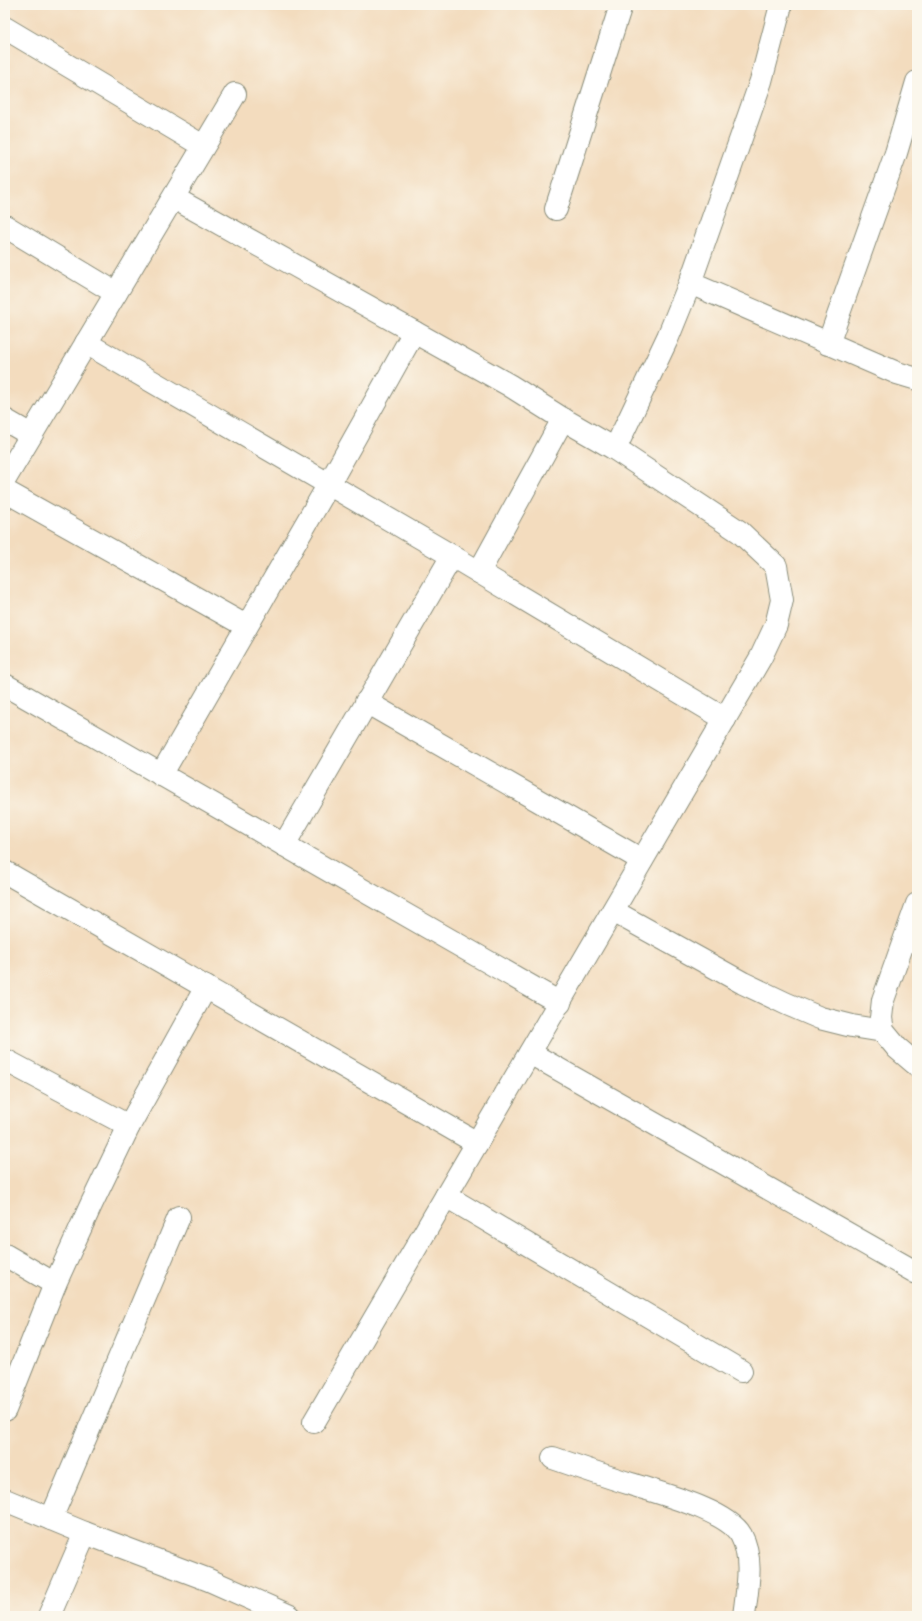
<svg xmlns="http://www.w3.org/2000/svg" width="922" height="1621" viewBox="0 0 922 1621" font-family="Pangolin,sans-serif">
<style>
.lines{fill:none;stroke-linecap:round;stroke-linejoin:round}
.minor-casing{stroke:#898c79;stroke-width:24}
.tertiary-casing{stroke:#898c79;stroke-width:24}
.minor{stroke:#fff;stroke-width:22}
.tertiary{stroke:#fff;stroke-width:22}
</style>
<rect width="100%" height="100%" fill="#fbf7ec"/>
<filter id="ink" filterUnits="userSpaceOnUse"><feTurbulence type="fractalNoise" baseFrequency=".025" numOctaves="2"/><feDisplacementMap in="SourceGraphic" scale="8" xChannelSelector="R" yChannelSelector="G"/><feConvolveMatrix kernelMatrix="1 2 1 2 8 2 1 2 1" color-interpolation-filters="sRGB"/></filter>
<filter id="wash" filterUnits="userSpaceOnUse"><feTurbulence type="fractalNoise" baseFrequency=".012" numOctaves="4" result="noise"/><feDisplacementMap in="SourceGraphic" scale="16" xChannelSelector="R" yChannelSelector="G"/><feGaussianBlur stdDeviation="0.9" result="paint"/><feColorMatrix in="noise" values="0 0 0 0 0 0 0 0 0 0 0 0 0 0 0 0 0 1.4 0 .05"/><feComposite in="paint" operator="in"/></filter>
<g filter="url(#wash)">
<rect width="100%" height="100%" fill="#f3dcbe"/>
</g>
<g filter="url(#ink)">
<g class="lines">
<defs>
<g id="minor">
<polyline points="5,28 203,146"/>
<polyline points="174,198 509,385 563,419 615,449 740,532 776,566 782,600 776,625 761,657 314,1422"/>
<polyline points="556,209 621,5"/>
<polyline points="5,226 116,293"/>
<polyline points="690,283 897,373 917,379"/>
<polyline points="86,343 452,556 725,719"/>
<polyline points="828,344 896,153 917,82"/>
<polyline points="5,420 31,435"/>
<polyline points="615,449 668,337 690,283 761,81 781,5"/>
<polyline points="5,479 235,94"/>
<polyline points="5,491 246,626"/>
<polyline points="479,572 563,419"/>
<polyline points="5,685 560,1003"/>
<polyline points="366,702 642,860"/>
<polyline points="161,775 329,484 414,332"/>
<polyline points="284,845 452,556"/>
<polyline points="5,872 477,1143"/>
<polyline points="917,904 883,1000 881,1018 883,1031 897,1048 917,1065"/>
<polyline points="613,911 743,983 787,1004 820,1018 852,1026 883,1031"/>
<polyline points="530,1053 917,1273"/>
<polyline points="5,1060 129,1126"/>
<polyline points="446,1196 741,1371"/>
<polyline points="5,1255 55,1284"/>
<polyline points="5,1410 55,1284 91,1205 129,1126 206,987"/>
<path d="M553,1458C579,1467 605,1476 631,1484C658,1493 727,1510 741,1535C754,1559 747,1590 744,1616"/>
<polyline points="51,1519 179,1217"/>
<polyline points="49,1616 85,1533"/>
</g>
<polyline id="tertiary" points="5,1500 85,1533 209,1580 290,1616"/>
</defs>
<use href="#minor" class="minor-casing"/>
<use href="#tertiary" class="tertiary-casing"/>
<use href="#minor" class="minor"/>
<use href="#tertiary" class="tertiary"/>
</g>
</g>
<rect width="922" height="1621" fill="none" stroke="#fbf7ec" stroke-width="20"/>
</svg>
